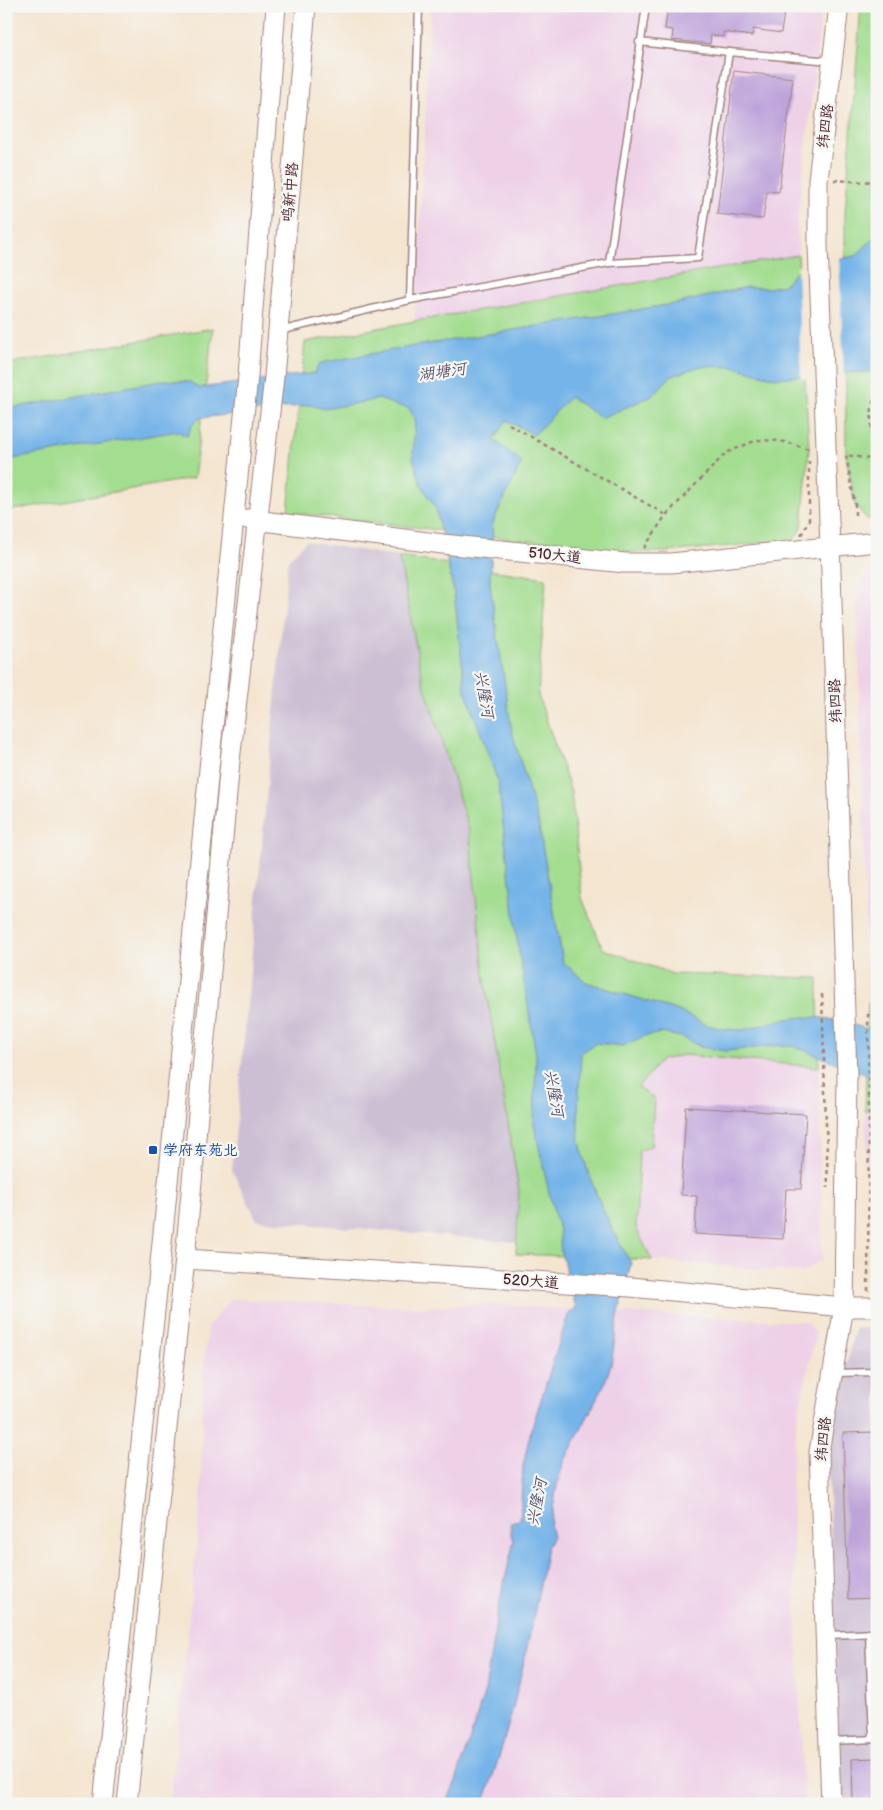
<svg xmlns="http://www.w3.org/2000/svg" width="883" height="1810" viewBox="0 0 883 1810" font-family="'Balsamiq Sans','LXGW WenKai TC',sans-serif">
<style>
.built{fill:#eed0e7}
.industrial{fill:#ccbed3}
.green{fill:#a3dd90;stroke:#767e5e}
.water{fill:#74b4e8;stroke:#5f6a8a}
.pier{fill:#f4e5d0}
.building{fill:#bea3da}
.lines{fill:none;stroke-linecap:round;stroke-linejoin:round}
.lane-casing{stroke:#9f827e;stroke-width:9}
.secondary-casing{stroke:#9f827e;stroke-width:21}
.path{stroke:#9f827e;stroke-width:2.5;stroke-dasharray:4 4;stroke-linecap:butt}
.lane{stroke:#fff;stroke-width:6}
.secondary{stroke:#fff;stroke-width:19}
.transit-dot{fill:#1a4fb4;stroke:#f6f6f2;stroke-width:2}
.labels{text-anchor:middle;stroke-width:4.5;stroke-linejoin:round;paint-order:stroke}
.street-label{font-size:15px;fill:#4a1f2b;stroke:#f6f6f2}
.transit-label{font-size:15px;fill:#164399;stroke:#f6f6f2;text-anchor:start}
.water-label{font-size:16px;font-style:italic;fill:#59536d;stroke:#f6f6f2}
</style>
<rect width="100%" height="100%" fill="#f6f6f2"/>
<filter id="ink" filterUnits="userSpaceOnUse"><feTurbulence type="fractalNoise" baseFrequency=".02" numOctaves="2"/><feDisplacementMap in="SourceGraphic" scale="10" xChannelSelector="R" yChannelSelector="G"/><feConvolveMatrix kernelMatrix="1 2 1 2 8 2 1 2 1" color-interpolation-filters="sRGB"/></filter>
<filter id="wash" filterUnits="userSpaceOnUse"><feTurbulence type="fractalNoise" baseFrequency=".0096" numOctaves="4" result="noise"/><feDisplacementMap in="SourceGraphic" scale="20" xChannelSelector="R" yChannelSelector="G"/><feGaussianBlur stdDeviation="1.12" result="paint"/><feColorMatrix in="noise" values="0 0 0 0 0 0 0 0 0 0 0 0 0 0 0 0 0 1.4 0 .05"/><feComposite in="paint" operator="in"/></filter>
<g filter="url(#wash)">
<rect width="100%" height="100%" fill="#f4e5d0"/>
<g class="built">
<polygon points="431,6 822,6 797,224 798,255 415,321"/>
<polygon points="873,566 877,566 877,1006 868,1002 857,589"/>
<polygon points="684,1055 819,1067 822,1259 802,1273 652,1260 636,1228 639,1151 651,1146 654,1098 638,1087 661,1060"/>
<polygon points="877,1109 877,1269 872,1263 865,1111"/>
<polygon points="231,1299 416,1307 489,1304 625,1313 807,1322 816,1333 797,1419 791,1482 804,1804 170,1804 201,1503 203,1373 208,1326"/>
</g>
<g class="industrial">
<polygon points="306,541 399,557 422,677 469,830 485,983 519,1191 516,1242 257,1220 232,1170 288,560"/>
<polygon points="855,1328 877,1329 877,1804 841,1804 828,1468 835,1413"/>
</g>
<g class="green">
<polygon points="861,6 877,6 877,519 867,519 855,505 846,455 845,213"/>
<polygon points="798,255 809,449 802,527 794,540 666,552 623,552 288,512 305,342 415,321"/>
<polygon points="213,328 194,478 6,511 6,364"/>
<polygon points="399,557 546,578 538,695 571,792 582,898 603,949 673,974 818,978 819,1067 684,1055 661,1060 638,1087 654,1098 651,1146 639,1151 636,1228 652,1260 516,1254 519,1191 485,983 469,830 422,677"/>
<polygon points="868,1002 877,1006 877,1109 865,1111"/>
</g>
<path class="water" d="M877,234V371L776,378L734,367L700,366L670,377L652,396L601,418L570,397L534,435L507,420L494,440L522,462L493,522L490,585L512,732L538,821L563,962L586,982L679,1011L707,1025L723,1029L743,1030L785,1019L805,1017L825,1018L877,1031V1079L796,1047L782,1045L725,1051L701,1047L682,1037L661,1033L644,1036L623,1046L596,1043L581,1053C580,1077 578,1101 578,1125C580,1166 610,1228 631,1263L618,1317L611,1365L604,1385L563,1464L557,1485L550,1526L553,1536L547,1548C530,1635 514,1721 483,1804H446L456,1781L485,1691L498,1610L514,1540L511,1535V1522L520,1520L523,1466L530,1434L568,1315L576,1308L561,1252L559,1230L549,1193L534,1125L536,1055L517,940L498,782L465,689L454,593L436,509L421,484L413,458L415,419L409,408L398,406L379,399L325,409L310,405L200,418L193,423L187,436L177,431L6,460V409L166,380L190,382L199,388L314,373L320,363L403,348L679,303L747,287L768,288L784,285L802,265L856,256Z"/>
<polygon class="pier" points="839,257 844,376 801,379 797,267 801,263"/>
<g id="blocks">
<g class="building">
<polygon points="668,6 785,6 781,33 753,29 752,36 723,32 723,37 711,35 710,44 672,40 673,30 665,29"/>
<polygon points="734,71 793,78 779,192 767,191 763,219 717,214"/>
<polygon points="686,1107 806,1114 801,1189 786,1189 783,1239 695,1234 697,1196 681,1195"/>
<polygon points="877,1432 877,1598 848,1599 843,1433"/>
<polygon points="877,1758 877,1804 853,1804 852,1759"/>
</g>
</g>
</g>
<g filter="url(#ink)">
<use href="#blocks" fill-opacity="0" stroke="#9f827e" stroke-width="1"/>
<g class="lines">
<defs>
<g id="lane">
<polyline points="639,42 729,52"/>
<polyline points="609,263 646,6"/>
<polyline points="410,300 419,6"/>
<polyline points="279,331 410,300 609,263 698,258 729,52 831,61"/>
<polyline points="834,1373 877,1372"/>
<polyline points="869,1633 873,1739"/>
<polyline points="828,1635 877,1633"/>
<polyline points="831,1741 876,1739"/>
</g>
<g id="secondary">
<polyline points="247,519 443,544 625,563 671,563 877,542"/>
<polyline points="185,1259 630,1287 844,1307 877,1307"/>
<polyline points="103,1804 160,1263 248,376 276,6"/>
<polyline points="127,1804 185,1259 230,761 274,377 306,6"/>
<polyline points="831,1804 819,1452 844,1307 847,1076 831,571 818,246 818,180 839,6"/>
</g>
</defs>
<use href="#lane" class="lane-casing"/>
<use href="#secondary" class="secondary-casing"/>
<g class="path">
<polyline points="834,180 865,182 877,180"/>
<polyline points="509,424 666,515"/>
<path d="M874,460C873,444 867,406 877,393"/>
<polyline points="855,515 855,505 846,455 877,460"/>
<polyline points="801,535 809,520 809,457"/>
<polyline points="644,548 666,515 726,453 757,440 781,441 809,449 809,452"/>
<polyline points="822,994 828,1188"/>
<polyline points="877,1018 868,1015 869,1098 877,1097"/>
<polyline points="868,1291 869,1098"/>
</g>
<use href="#lane" class="lane"/>
<use href="#secondary" class="secondary"/>
</g>
</g>
<rect class="transit-dot" x="148" y="1145" width="10" height="10" rx="2.5"/>
<g class="labels">
<g class="street-label">
<text transform="translate(825 126) rotate(-83)" y="5">纬四路</text>
<text transform="translate(290 192) rotate(-85)" y="5">鸣新中路</text>
<text transform="translate(555 555) rotate(6)" y="5">510大道</text>
<text transform="translate(835 701) rotate(-92)" y="5">纬四路</text>
<text transform="translate(531 1281) rotate(4)" y="5">520大道</text>
<text transform="translate(823 1439) rotate(-84)" y="5">纬四路</text>
</g>
<g class="transit-label">
<text x="163" y="1155">学府东苑北</text>
</g>
<g class="water-label">
<text transform="translate(442 371) rotate(-8)" y="6">湖塘河</text>
<text transform="translate(485 694) rotate(80)" y="6">兴隆河</text>
<text transform="translate(555 1093) rotate(80)" y="6">兴隆河</text>
<text transform="translate(536 1502) rotate(-79)" y="6">兴隆河</text>
</g>
</g>
<rect width="883" height="1810" fill="none" stroke="#f6f6f2" stroke-width="25"/>
</svg>
